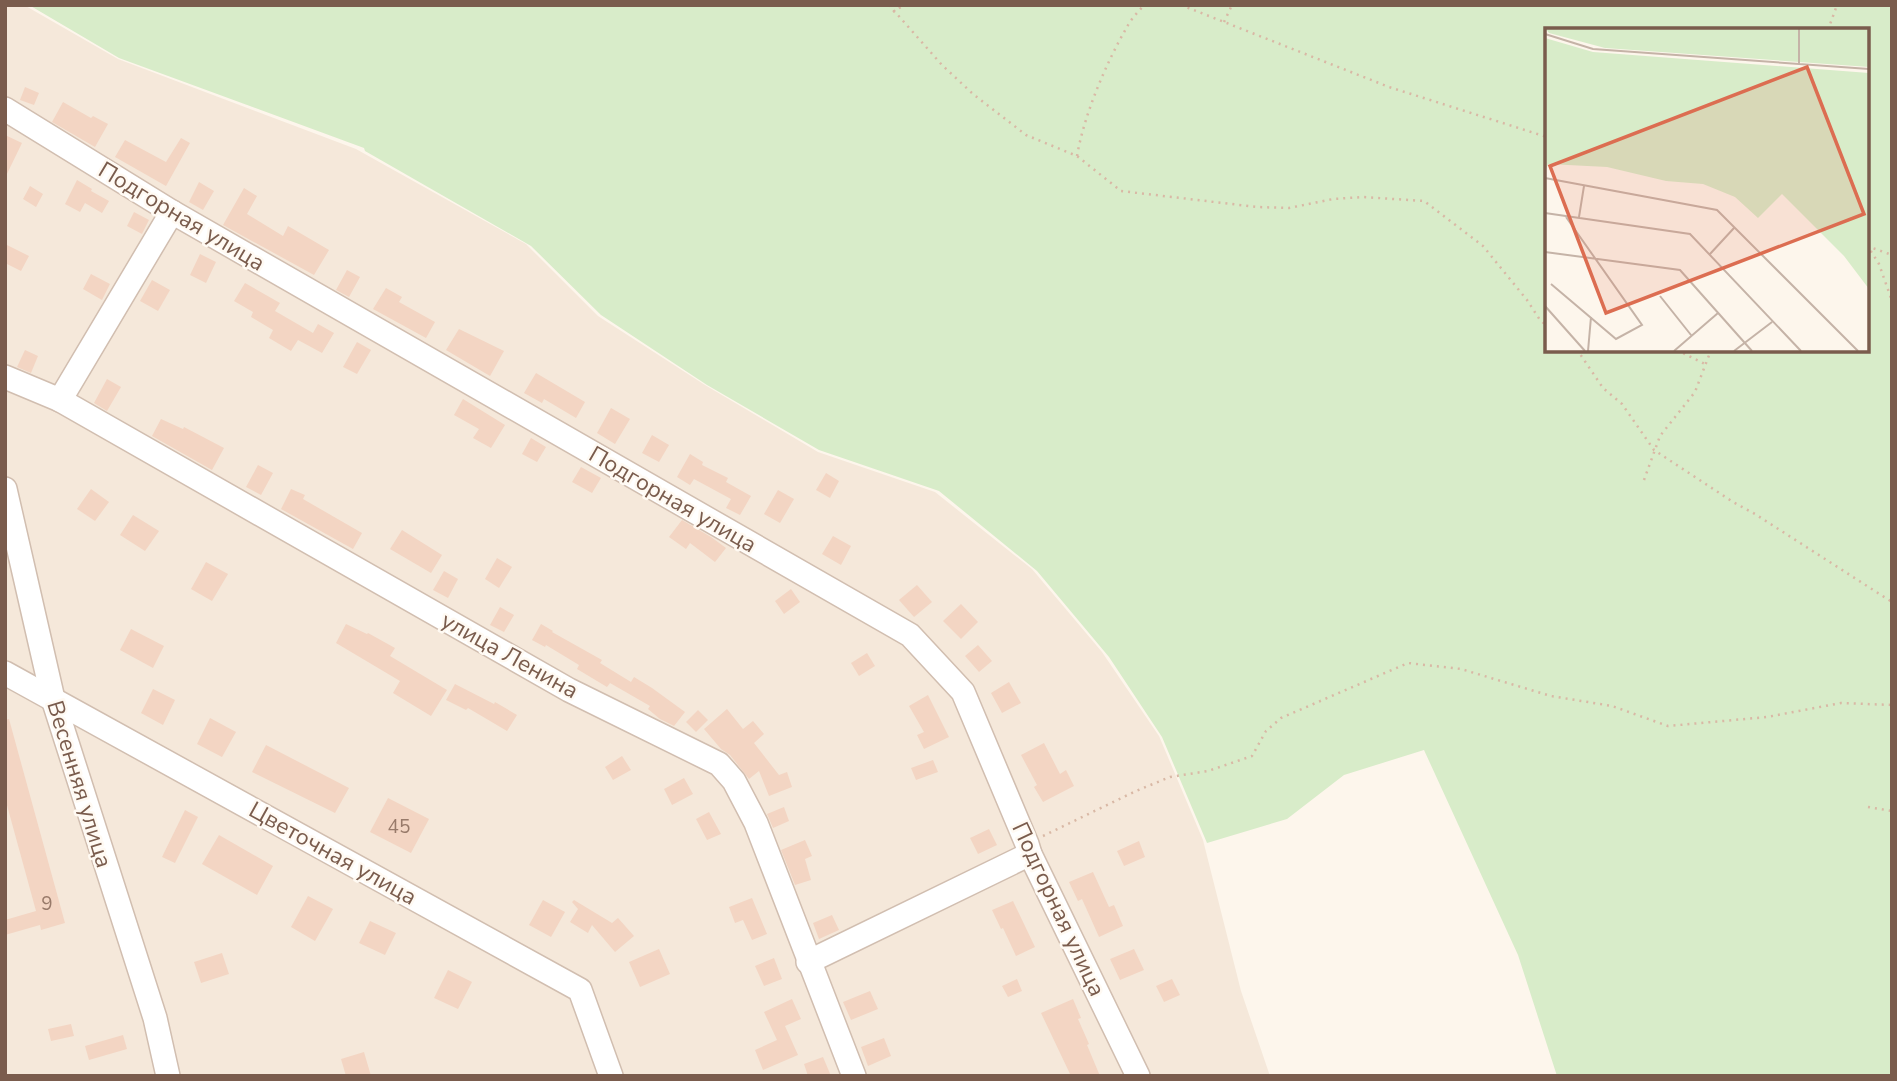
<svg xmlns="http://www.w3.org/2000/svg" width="1897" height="1081" viewBox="0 0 1897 1081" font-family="'Nunito Sans',sans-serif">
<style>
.residential{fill:#f5e8da}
.green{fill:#d8ecc9;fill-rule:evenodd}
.building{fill:#f3d5c3}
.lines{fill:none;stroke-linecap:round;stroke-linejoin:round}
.minor-casing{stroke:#d1beb0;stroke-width:26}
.path{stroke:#d9b8a5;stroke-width:2.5;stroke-dasharray:2 5;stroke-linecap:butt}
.minor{stroke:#fff;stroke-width:23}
.path-bridge{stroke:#d9b8a5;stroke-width:2.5;stroke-dasharray:2 5;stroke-linecap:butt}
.labels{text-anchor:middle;stroke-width:5;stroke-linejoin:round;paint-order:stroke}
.number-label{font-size:19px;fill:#987a6a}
.street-label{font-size:23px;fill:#7a5c4d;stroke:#fffaf3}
.inset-road{fill:none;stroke:#c5b3a7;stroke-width:2}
.view{fill:#dc6d51;fill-opacity:0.15;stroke:#dc6d51;stroke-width:3.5}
.inset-edge{fill:none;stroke:#7a5c4d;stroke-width:3.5}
</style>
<rect width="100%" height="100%" fill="#fdf6ec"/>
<polygon class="residential" points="5,5 24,5 118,59 356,149 526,244 598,316 705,385 818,452 935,492 1032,569 1102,652 1159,736 1203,840 1241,991 1270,1076 5,1076"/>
<path class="green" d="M29,5H1892V1076H1557L1518,955L1424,750L1344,775L1287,819L1207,843L1162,737L1109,657L1037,571L939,491L819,450L707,385L601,315L531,246L365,151L364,148L119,58ZM1547,30H1867V350H1547Z"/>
<g class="building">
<polygon points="25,87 39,93 34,105 20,100"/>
<polygon points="63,102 91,118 93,116 108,124 95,147 52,122"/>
<polygon points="5,135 22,143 5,178"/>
<polygon points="181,138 190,143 166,186 115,157 125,140 166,162"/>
<polygon points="77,180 92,189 91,191 109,201 102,213 85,203 80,212 65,204"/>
<polygon points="199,182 214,191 203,210 189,202"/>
<polygon points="30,186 43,194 36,207 23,199"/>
<polygon points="244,188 257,196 247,214 283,236 288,226 329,250 314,275 223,225"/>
<polygon points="134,212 149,220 142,234 127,226"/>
<polygon points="5,244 29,256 21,271 5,263"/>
<polygon points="200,254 216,262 206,283 190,275"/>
<polygon points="347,270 360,277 349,297 336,290"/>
<polygon points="91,274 110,284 102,300 83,289"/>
<polygon points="152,280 170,290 158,311 140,301"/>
<polygon points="245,283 280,303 275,311 313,333 318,324 334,333 322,353 298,340 291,351 269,338 273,330 251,317 253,312 234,301"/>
<polygon points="386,288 402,297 399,302 435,322 426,338 373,309"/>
<polygon points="459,329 504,351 490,376 446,350"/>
<polygon points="357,342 371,350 357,374 343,367"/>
<polygon points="25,350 38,356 31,373 17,367"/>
<polygon points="536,373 585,402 576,418 544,399 542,403 524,393"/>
<polygon points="107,379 121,387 107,411 94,403"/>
<polygon points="463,399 505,425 491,448 473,438 479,429 454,415"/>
<polygon points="611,408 630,419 615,444 597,433"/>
<polygon points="161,419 183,429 184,427 224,448 212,470 152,436"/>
<polygon points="652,435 669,445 659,462 642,453"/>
<polygon points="531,438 546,447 537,462 522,454"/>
<polygon points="690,454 703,462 702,465 728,478 726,482 751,496 740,515 726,508 731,499 694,479 690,485 677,477"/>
<polygon points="258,465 273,473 261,495 246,487"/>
<polygon points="581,467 601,478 592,493 572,482"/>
<polygon points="826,473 839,481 830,498 816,490"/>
<polygon points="91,489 109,502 95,521 77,509"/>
<polygon points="291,489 305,495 303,499 362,533 353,549 281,509"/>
<polygon points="778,490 794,499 780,523 764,514"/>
<polygon points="133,515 159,531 145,551 120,535"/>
<polygon points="682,520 711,537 726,548 715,562 690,543 686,549 669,537"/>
<polygon points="402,530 442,555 431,573 390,549"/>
<polygon points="833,536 851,546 841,565 822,554"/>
<polygon points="497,558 512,567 499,588 485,579"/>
<polygon points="206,562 228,574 212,601 191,589"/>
<polygon points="444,571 458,579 448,598 433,590"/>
<polygon points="917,585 932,602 914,617 899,600"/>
<polygon points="791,589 800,602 784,614 775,601"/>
<polygon points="961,604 978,622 961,639 943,621"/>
<polygon points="500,607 514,615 504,632 490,625"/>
<polygon points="346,624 367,634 368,633 395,648 390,656 447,690 431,716 393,693 400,681 336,643"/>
<polygon points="541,624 553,631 552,632 602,660 600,663 631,682 634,677 652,688 685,712 674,726 660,719 648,709 650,706 610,683 607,687 577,669 579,665 546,645 545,647 532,640"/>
<polygon points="131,629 164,646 153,668 120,650"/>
<polygon points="978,645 992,661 979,672 965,656"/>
<polygon points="867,653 875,666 859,676 851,663"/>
<polygon points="1009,682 1021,703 1002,713 991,693"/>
<polygon points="455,684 494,704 495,702 517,715 507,731 468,708 466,710 446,700"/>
<polygon points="153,689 175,700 163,725 141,713"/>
<polygon points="928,695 949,737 924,749 917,735 924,732 909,706"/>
<polygon points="727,709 743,729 753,721 764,734 754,743 779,775 787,772 792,787 769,796 759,771 749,779 730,755 721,749 704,729"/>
<polygon points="698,710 708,720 696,732 686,722"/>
<polygon points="210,718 236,732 222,757 197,744"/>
<polygon points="9,719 65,923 41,930 40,925 5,935 5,920 36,911 5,798 5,720"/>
<polygon points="1044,743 1060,774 1066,770 1074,786 1043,802 1034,787 1037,785 1021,755"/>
<polygon points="266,745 349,788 335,813 252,772"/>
<polygon points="622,756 631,770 613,780 605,767"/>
<polygon points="933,760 938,772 916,780 911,768"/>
<polygon points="684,778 693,794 672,805 664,789"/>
<polygon points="388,798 429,819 411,853 370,832"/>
<polygon points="784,807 789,821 773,828 767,814"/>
<polygon points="185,810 198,817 175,863 162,857"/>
<polygon points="709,812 721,834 707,840 696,819"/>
<polygon points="989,829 997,845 978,854 970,838"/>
<polygon points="219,835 273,866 257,895 202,864"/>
<polygon points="805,840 812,856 805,859 811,880 795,885 781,850"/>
<polygon points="1139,841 1145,857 1124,866 1117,851"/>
<polygon points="1093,872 1109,907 1114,905 1123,926 1099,937 1082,899 1078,901 1069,882"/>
<polygon points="308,896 333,909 315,941 291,927"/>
<polygon points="752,898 767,934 752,940 743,920 735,923 729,907"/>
<polygon points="543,900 565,912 551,937 529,925"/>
<polygon points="574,900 612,923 618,918 634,936 615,952 592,925 588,933 570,922 578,909 572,902"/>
<polygon points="1013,901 1035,947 1016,956 1003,928 1001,929 992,910"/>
<polygon points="832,915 839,930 819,939 813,923"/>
<polygon points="370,921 396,933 385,955 359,943"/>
<polygon points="659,949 670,974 640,987 629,962"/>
<polygon points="1134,949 1144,970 1120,980 1110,959"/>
<polygon points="222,953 229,974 201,983 194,962"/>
<polygon points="774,958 782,979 764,986 755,966"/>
<polygon points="448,970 472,982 458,1009 434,998"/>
<polygon points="1017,979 1022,991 1008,997 1002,986"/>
<polygon points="1172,979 1180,995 1164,1002 1156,986"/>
<polygon points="870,991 878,1009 851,1020 843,1002"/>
<polygon points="792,999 801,1019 785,1026 798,1055 763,1070 755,1050 777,1040 764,1012"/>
<polygon points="1073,999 1081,1018 1078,1019 1089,1044 1087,1045 1100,1076 1071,1076 1041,1013"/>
<polygon points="71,1024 74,1036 51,1041 48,1029"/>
<polygon points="123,1035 127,1049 89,1060 85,1046"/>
<polygon points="884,1038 891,1056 868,1066 861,1047"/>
<polygon points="364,1052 371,1076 346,1076 341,1059"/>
<polygon points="823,1057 831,1076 808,1076 804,1064"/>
</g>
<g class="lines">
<defs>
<g id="minor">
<polyline points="5,109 172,212 910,635 963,692 1027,844 1030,854 1138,1076"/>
<polyline points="5,377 60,400 569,690 719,764 734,781 756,823 854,1076"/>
<polyline points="60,400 172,212"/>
<polyline points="5,489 53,699 155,1018 168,1076"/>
<polyline points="5,673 580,990 611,1076"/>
<polyline points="808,962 1030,854"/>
</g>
</defs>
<use href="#minor" class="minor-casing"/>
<g class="path">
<polyline points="889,5 942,65 973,94 1026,135 1077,156 1121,191 1257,207 1289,208 1333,199 1363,197 1424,201 1483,246 1527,300 1540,320 1547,326"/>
<polyline points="1181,5 1389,87 1547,137"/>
<polyline points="893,12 904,5"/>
<polyline points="1224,22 1232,5"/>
<polyline points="1828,30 1837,5"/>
<path d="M1077,156C1084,115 1106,63 1127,27C1131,19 1138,12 1144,5"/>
<polyline points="1867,246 1892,255"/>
<polyline points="1576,350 1580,354 1603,388 1622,404 1654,450 1733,502 1755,514 1892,602"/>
<polyline points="1677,350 1707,365"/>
<polyline points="1868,807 1892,811"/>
<polyline points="1043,836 1136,791 1170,777 1208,771 1252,756 1266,731 1281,718 1408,663 1461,669 1551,696 1612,706 1668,726 1767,717 1841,703 1892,705"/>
</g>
<use href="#minor" class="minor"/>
<g class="path-bridge">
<polyline points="1867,245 1879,264 1892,301"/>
<polyline points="1644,480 1660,436 1695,392 1711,350"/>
</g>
</g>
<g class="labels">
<g class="number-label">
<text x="399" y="833">45</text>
<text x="47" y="910">9</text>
</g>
<g class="street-label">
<text transform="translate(182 216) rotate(31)" y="8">Подгорная улица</text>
<text transform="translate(673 499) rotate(30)" y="8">Подгорная улица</text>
<text transform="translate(510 655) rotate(29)" y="8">улица Ленина</text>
<text transform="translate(80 784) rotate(73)" y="8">Весенняя улица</text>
<text transform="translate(333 853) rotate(29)" y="8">Цветочная улица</text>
<text transform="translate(1059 909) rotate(65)" y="8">Подгорная улица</text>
</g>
</g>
<g transform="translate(1545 28)">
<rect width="324" height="324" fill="#fdf6ec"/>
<path d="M0,0H324V39L60,20L4,5ZM0,10L48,24L324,45V261L299,228L237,166L213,190L190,169L158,156L121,153L62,139L3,136L0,144Z" fill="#d8ecc9"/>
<path class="inset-road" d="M0,6L48,21L324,41M254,36V0M0,150L172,182L313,323M0,185L145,206L256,323M34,189L39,158M0,224L135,242L207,323M165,226L189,200M6,256L71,311L97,297L21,189M115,268L146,307M0,278L40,323M43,323L46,289M129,323L173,285M189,323L227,294"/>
<path class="view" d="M262,39L319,186L61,285L5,138Z"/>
<rect width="324" height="324" class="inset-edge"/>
</g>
<rect width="1897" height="1081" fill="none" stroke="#7a5c4d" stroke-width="14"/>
</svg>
